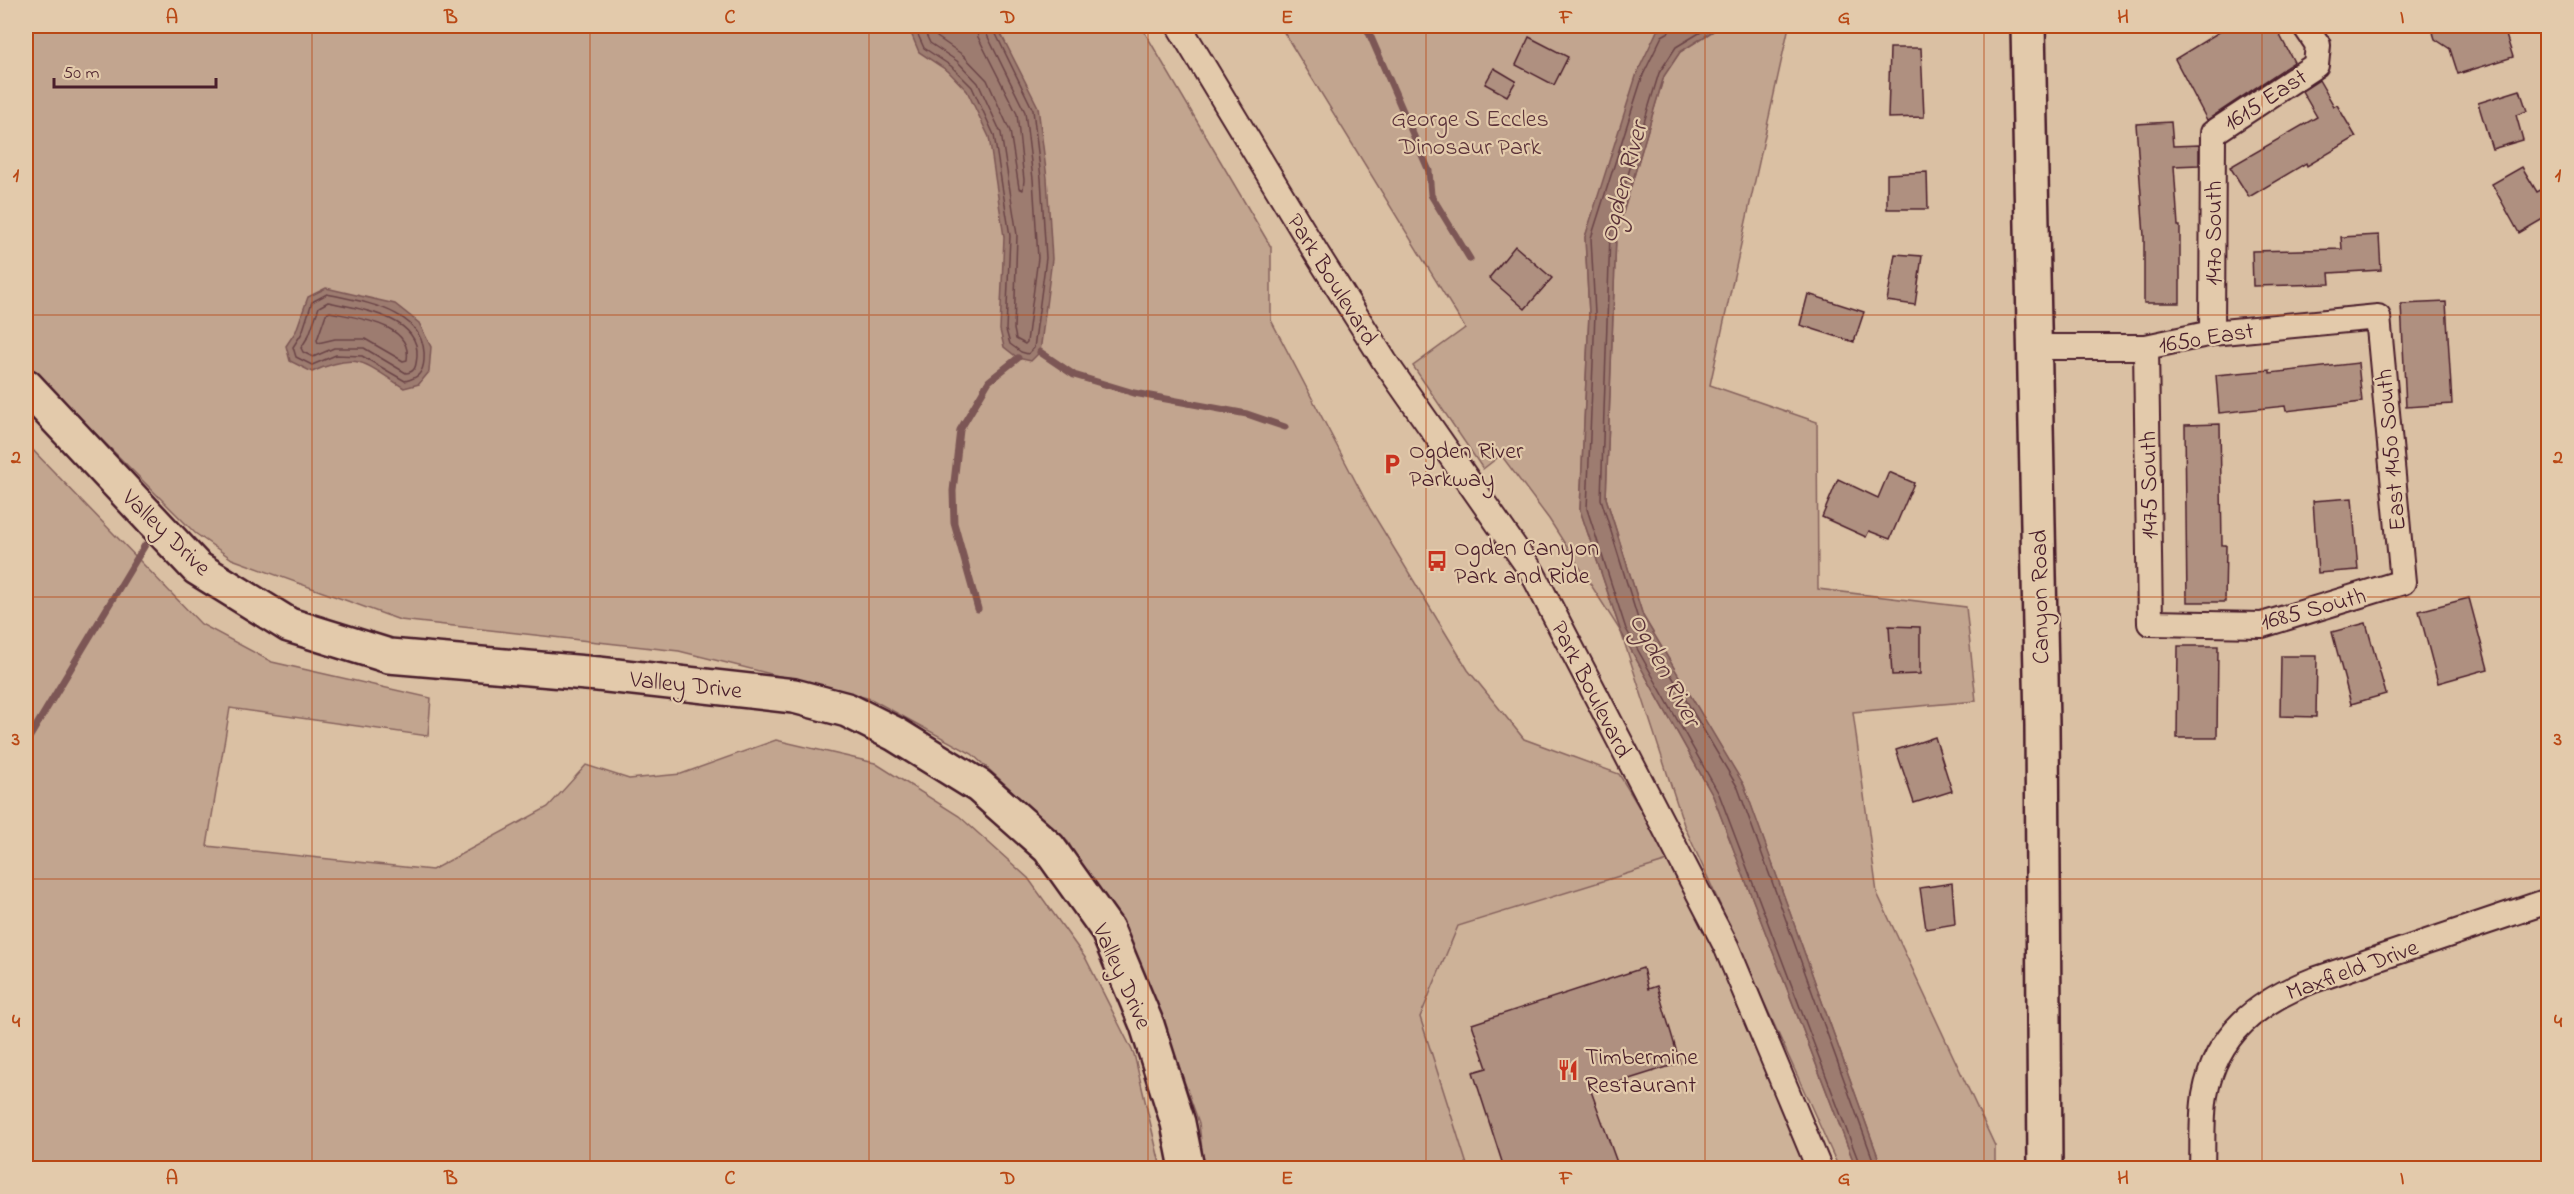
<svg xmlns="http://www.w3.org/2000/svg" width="2574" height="1194" viewBox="0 0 2574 1194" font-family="'Indie Flower',sans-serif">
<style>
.built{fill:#cdb298}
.green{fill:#c2a58f;stroke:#86625d;stroke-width:1.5}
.water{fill:#9d7c70;stroke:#7c5754;stroke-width:1.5}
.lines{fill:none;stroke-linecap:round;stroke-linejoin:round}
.shore{stroke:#6b4447;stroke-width:1.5}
.stream{stroke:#7c5754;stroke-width:7}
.building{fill:#af9080;stroke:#4a1f2b;stroke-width:1.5}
.street-casing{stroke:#4a1f2b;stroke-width:28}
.secondary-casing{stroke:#4a1f2b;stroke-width:38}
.primary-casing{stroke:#4a1f2b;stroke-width:38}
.street{stroke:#e3caab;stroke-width:24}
.secondary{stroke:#e3caab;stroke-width:33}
.primary{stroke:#e3caab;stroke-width:33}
.grid{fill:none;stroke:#b94815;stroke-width:1.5;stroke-opacity:0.55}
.labels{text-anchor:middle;stroke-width:4.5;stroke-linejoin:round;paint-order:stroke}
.street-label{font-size:24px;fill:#4a1f2b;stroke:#e3caab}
.park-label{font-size:24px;fill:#5c333a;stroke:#e3caab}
.poi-label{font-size:24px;fill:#4a1f2b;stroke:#e3caab;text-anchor:start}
.water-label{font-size:26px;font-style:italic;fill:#5b3239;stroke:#e3caab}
.neatline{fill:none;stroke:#b94815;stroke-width:2}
.grid-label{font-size:20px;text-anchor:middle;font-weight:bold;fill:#b94815}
</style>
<rect width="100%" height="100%" fill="#dac0a3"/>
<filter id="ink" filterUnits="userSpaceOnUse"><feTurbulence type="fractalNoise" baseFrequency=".0167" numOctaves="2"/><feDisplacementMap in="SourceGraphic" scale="12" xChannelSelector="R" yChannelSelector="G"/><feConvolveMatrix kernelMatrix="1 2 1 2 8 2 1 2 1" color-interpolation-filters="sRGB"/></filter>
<g filter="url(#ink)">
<polygon class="built" points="1671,860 1777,1094 1805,1168 1468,1168 1420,1017 1458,926"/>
<g class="green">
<polygon points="26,26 1141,26 1271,247 1271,320 1370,509 1468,670 1524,739 1619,774 1671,860 1458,926 1420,1017 1468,1168 1204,1168 1199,1123 1166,1030 1132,955 1068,842 972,754 871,699 679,651 400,620 232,559 195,533 26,364"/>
<polygon points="1280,26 1669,26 1657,31 1585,237 1589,314 1580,510 1621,632 1713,796 1856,1168 1839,1168 1684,825 1621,632 1549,519 1501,455 1483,469 1413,366 1465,328"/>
<polygon points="1721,26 1789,26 1710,385 1817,422 1818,589 1966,607 1976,701 1853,712 1877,893 1995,1146 1995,1168 1882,1168 1744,786 1643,616 1606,498 1616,236 1664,76 1680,52"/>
<polygon points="26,443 201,624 272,662 431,698 428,736 230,708 207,846 432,870 548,807 586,765 629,779 681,774 776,740 875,763 959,816 1028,878 1086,959 1134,1054 1161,1168 26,1168"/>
</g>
<g class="water">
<polygon points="908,26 997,26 1038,107 1047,178 1052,259 1040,352 1031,361 1018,358 1004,347 1000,330 1004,237 989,137 967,91 948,71 919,52"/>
<polygon points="1669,26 1721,26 1680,52 1664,76 1616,236 1606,498 1643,616 1744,785 1882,1168 1856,1168 1713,796 1621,632 1580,510 1589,314 1585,237 1637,73 1657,31"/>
<path d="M326,288L395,304L419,323L431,347L429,372L419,384L404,388C364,363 359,351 312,372L290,361L286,346L296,331L308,297Z"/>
</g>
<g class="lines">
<g class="shore">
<polyline points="914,26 924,48 951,66 972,87 994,135 1010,236 1006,330 1010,344 1021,352 1028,354 1034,348 1046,258 1041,178 1033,110 992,26"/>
<polyline points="922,26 930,43 957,61 978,83 1001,133 1017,235 1014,329 1016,339 1025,344 1027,342 1038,258 1033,179 1025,112 986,33 985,26"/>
<polyline points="932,26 937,37 963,55 987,80 1010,131 1019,188 1023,190 1024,180 1017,114 978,37 976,26"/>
<polyline points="1670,26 1669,32 1662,36 1643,75 1591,238 1595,314 1587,509 1626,629 1719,794 1861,1168"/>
<polyline points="1711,26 1676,47 1659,73 1610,234 1601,499 1638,619 1738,788 1876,1168"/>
<path d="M327,294C363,302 428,310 424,360C423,373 418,378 405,381L362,356L336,355L312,365L296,357L293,347L302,333L312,302Z"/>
<path d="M328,302C356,308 420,316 417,356C416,365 416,372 406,373L364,348H334L313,357L303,352L301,348L309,335L319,307Z"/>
<path d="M330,312C355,318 413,323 407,360L403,361L365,339H335L318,343L317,340L326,314Z"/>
</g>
<g class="stream">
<polyline points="1366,26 1429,171 1431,195 1470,259"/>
<polyline points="1040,352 1074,375 1134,393 1247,414 1285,427"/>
<polyline points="978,609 954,523 953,491 960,430 989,381 1018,358"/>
<polyline points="26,743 145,545"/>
</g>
</g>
<g class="building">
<polygon points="2229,26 2275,26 2294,62 2207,120 2175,59"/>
<polygon points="2431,26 2495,26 2498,34 2505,32 2513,57 2458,74 2450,49 2435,39"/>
<polygon points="1529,37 1568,57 1554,85 1516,65"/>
<polygon points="1890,48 1921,48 1924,117 1888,118"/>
<polygon points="1494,68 1516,81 1507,96 1485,84"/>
<polygon points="2319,80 2334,106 2337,105 2356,137 2307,166 2306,163 2249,197 2230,167 2317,117 2302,91"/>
<polygon points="2520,90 2527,111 2516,115 2523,140 2492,149 2478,103"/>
<polygon points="2171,122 2173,146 2199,145 2199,165 2174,166 2178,226 2180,226 2180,303 2144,303 2144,236 2136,124"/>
<polygon points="2522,167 2537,192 2548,186 2548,216 2519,233 2492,184"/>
<polygon points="1927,172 1928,209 1887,209 1887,174"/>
<polygon points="2379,235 2381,270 2329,273 2330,284 2253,286 2252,251 2342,249 2341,237"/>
<polygon points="1515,246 1552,278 1525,309 1489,278"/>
<polygon points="1895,254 1922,256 1915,305 1887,301"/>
<polygon points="1808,294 1864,312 1854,342 1800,325"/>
<polygon points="2446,302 2452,404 2406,407 2401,304"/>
<polygon points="2358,363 2362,402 2286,411 2285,406 2219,413 2216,375 2270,370 2270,373"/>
<polygon points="2220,424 2222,545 2226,545 2225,602 2187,602 2185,425"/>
<polygon points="1889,472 1914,483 1890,539 1869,531 1866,537 1822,517 1838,479 1878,498"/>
<polygon points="2352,498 2358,570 2318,573 2313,501"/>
<polygon points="2469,598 2488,669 2438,683 2419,611"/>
<polygon points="2366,623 2386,694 2351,704 2332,632"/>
<polygon points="1889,626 1920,627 1920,674 1892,675"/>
<polygon points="2178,646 2218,646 2217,738 2177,738"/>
<polygon points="2281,656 2317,656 2316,717 2280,716"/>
<polygon points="1935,737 1952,791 1914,803 1896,750"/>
<polygon points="1952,883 1955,924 1926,929 1920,888"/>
<polygon points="1643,968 1648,989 1657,986 1680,1063 1591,1091 1619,1168 1504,1168 1473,1072 1487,1068 1472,1024"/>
</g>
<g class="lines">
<defs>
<g id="street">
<polyline points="1179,26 1317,254 1385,362 1532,572 1726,946 1819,1168"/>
<polyline points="2212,333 2213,133 2316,65 2318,45 2305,26"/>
<polyline points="2034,347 2146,347 2212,333 2378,317 2403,582 2262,625 2150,623 2146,347"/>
<path d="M2202,1168C2203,1144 2201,1118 2205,1095C2216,1033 2259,1001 2314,980L2548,901"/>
</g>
<polyline id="secondary" points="26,386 197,568 289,625 389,656 598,674 794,696 847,710 895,734 979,786 1049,848 1107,929 1147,1025 1178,1123 1187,1168"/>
<polyline id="primary" points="2028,26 2042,725 2045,1168"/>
</defs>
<use href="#street" class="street-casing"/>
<use href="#secondary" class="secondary-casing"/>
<use href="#primary" class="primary-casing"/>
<use href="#street" class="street"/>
<use href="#secondary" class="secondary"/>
<use href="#primary" class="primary"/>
</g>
</g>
<path class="grid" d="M312,26V1168M590,26V1168M869,26V1168M1148,26V1168M1426,26V1168M1705,26V1168M1984,26V1168M2262,26V1168M26,315H2548M26,597H2548M26,879H2548"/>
<defs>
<symbol id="parking-bare" viewBox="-9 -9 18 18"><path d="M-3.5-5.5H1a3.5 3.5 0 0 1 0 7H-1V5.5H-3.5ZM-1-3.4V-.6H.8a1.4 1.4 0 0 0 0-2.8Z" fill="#c8321e" stroke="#e3caab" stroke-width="2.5" paint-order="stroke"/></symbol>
<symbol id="bus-bare" viewBox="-9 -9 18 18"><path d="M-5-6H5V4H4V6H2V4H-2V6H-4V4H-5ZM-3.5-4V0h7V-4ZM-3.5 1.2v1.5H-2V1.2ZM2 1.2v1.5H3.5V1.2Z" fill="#c8321e" stroke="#e3caab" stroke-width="2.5" paint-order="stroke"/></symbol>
<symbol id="restaurant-bare" viewBox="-9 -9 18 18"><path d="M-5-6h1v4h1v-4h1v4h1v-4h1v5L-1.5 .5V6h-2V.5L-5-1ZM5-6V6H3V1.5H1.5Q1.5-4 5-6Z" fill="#c8321e" stroke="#e3caab" stroke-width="2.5" paint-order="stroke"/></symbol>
</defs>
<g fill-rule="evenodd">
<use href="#parking-bare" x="1377" y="449" width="30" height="30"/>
<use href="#bus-bare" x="1422" y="546" width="30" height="30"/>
<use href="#restaurant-bare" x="1553" y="1055" width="30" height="30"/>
</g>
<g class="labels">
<g class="street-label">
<text transform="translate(2265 99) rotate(-33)" y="8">1615 East</text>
<text transform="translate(2213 233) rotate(-90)" y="8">1470 South</text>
<text transform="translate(1333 279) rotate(58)" y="8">Park Boulevard</text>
<text transform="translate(2206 337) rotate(-9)" y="8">1650 East</text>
<text transform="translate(2390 450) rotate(-95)" y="8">East 1450 South</text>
<text transform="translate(2148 485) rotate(-91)" y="8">1475 South</text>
<text transform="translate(167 532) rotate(44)" y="8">Valley Drive</text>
<text transform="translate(2039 597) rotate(-91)" y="8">Canyon Road</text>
<text transform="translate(2313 608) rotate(-15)" y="8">1685 South</text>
<text transform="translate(686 684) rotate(6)" y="8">Valley Drive</text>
<text transform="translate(1592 689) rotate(63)" y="8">Park Boulevard</text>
<text transform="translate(2352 969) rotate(-20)" y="8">Maxfield Drive</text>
<text transform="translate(1123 976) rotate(66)" y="8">Valley Drive</text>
</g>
<g class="park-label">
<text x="1470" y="126">George S Eccles<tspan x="1470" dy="28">Dinosaur Park</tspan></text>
</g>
<g class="poi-label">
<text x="1409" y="458">Ogden River<tspan x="1409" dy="28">Parkway</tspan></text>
<text x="1454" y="555">Ogden Canyon<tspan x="1454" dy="28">Park and Ride</tspan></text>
<text x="1585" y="1064">Timbermine<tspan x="1585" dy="28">Restaurant</tspan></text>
</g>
<g class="water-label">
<text transform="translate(1622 182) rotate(-75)" y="9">Ogden River</text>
<text transform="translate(1666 669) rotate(62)" y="9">Ogden River</text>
</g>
</g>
<rect width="2574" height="1194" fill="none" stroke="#e3caab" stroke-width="66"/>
<path d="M54 78v9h162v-9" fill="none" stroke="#4a1f2b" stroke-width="3"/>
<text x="63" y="78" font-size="18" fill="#4a1f2b" stroke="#e3caab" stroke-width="4.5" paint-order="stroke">50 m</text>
<rect x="33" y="33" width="2508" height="1128" class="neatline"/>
<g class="grid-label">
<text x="172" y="23">A</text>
<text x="451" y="23">B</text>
<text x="730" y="23">C</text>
<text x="1008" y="23">D</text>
<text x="1287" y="23">E</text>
<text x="1566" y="23">F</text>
<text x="1844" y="23">G</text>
<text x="2123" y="23">H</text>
<text x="2402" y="23">I</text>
<text x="16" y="181">1</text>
<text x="2558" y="181">1</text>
<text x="16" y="463">2</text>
<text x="2558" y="463">2</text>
<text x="16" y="745">3</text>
<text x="2558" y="745">3</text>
<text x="16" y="1027">4</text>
<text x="2558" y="1027">4</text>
<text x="172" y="1184">A</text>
<text x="451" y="1184">B</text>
<text x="730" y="1184">C</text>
<text x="1008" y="1184">D</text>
<text x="1287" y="1184">E</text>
<text x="1566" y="1184">F</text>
<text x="1844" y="1184">G</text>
<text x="2123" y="1184">H</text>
<text x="2402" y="1184">I</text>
</g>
</svg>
